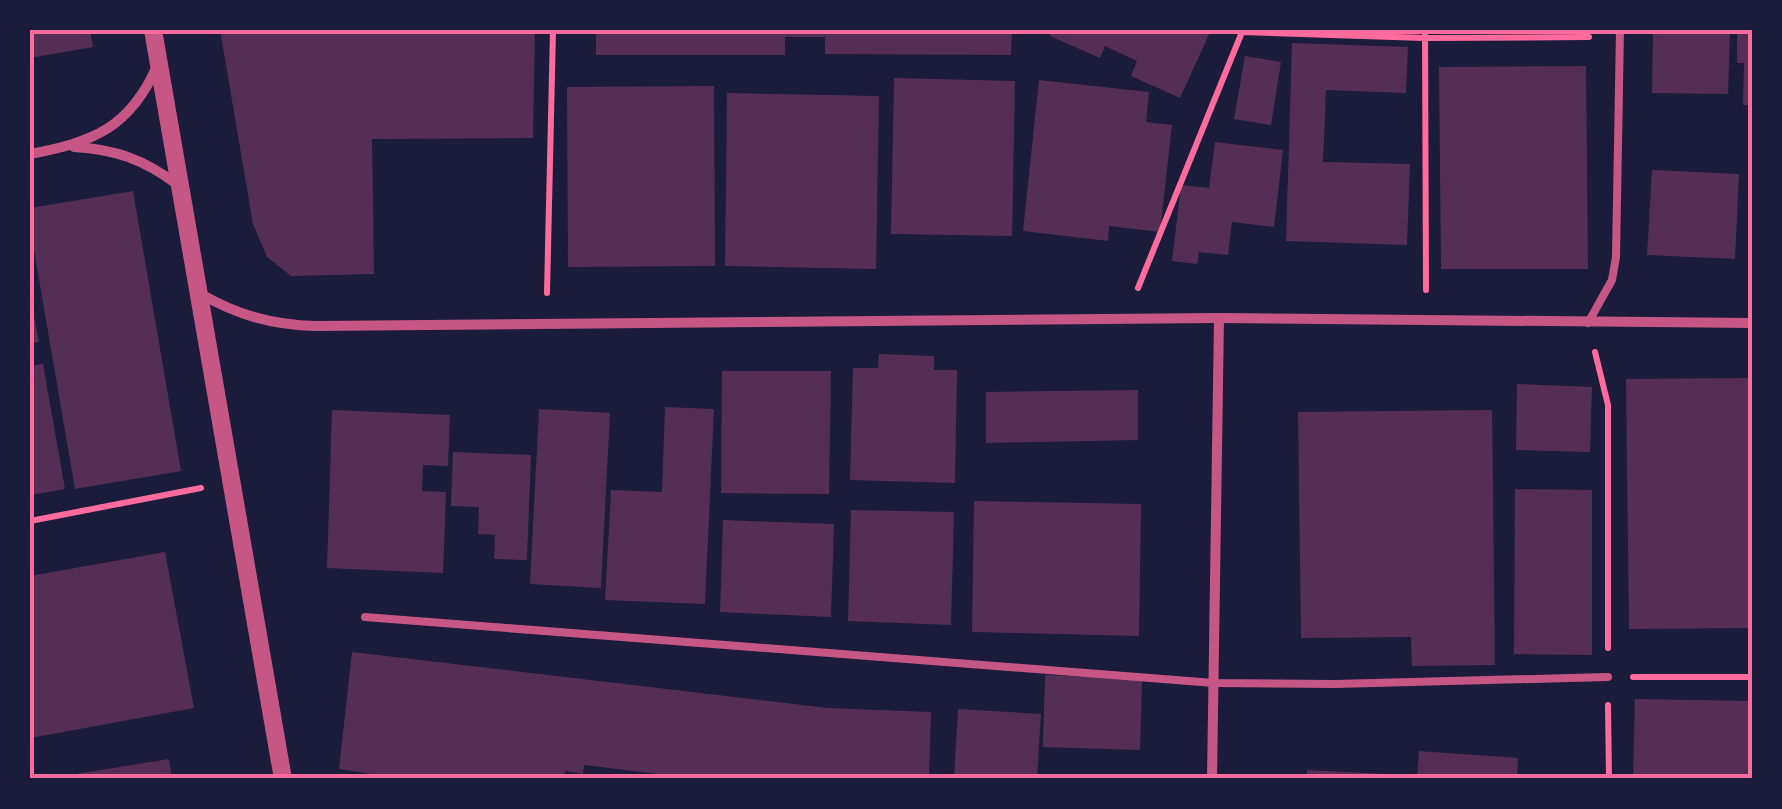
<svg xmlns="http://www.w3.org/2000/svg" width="1782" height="809" viewBox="0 0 1782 809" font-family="Raleway,sans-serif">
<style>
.building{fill:#542f53}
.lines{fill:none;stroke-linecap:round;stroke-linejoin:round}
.path{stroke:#ff6b9d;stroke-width:6}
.service{stroke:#c65784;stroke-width:8}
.minor{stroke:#c65784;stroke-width:10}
.tertiary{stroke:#c65784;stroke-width:18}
.neatline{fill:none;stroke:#ff6b9d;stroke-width:4}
</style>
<rect width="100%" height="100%" fill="#1b1b3a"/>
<g class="building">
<polygon points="30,30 90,30 93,47 30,58"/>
<polygon points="220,30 535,30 533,138 372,139 374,274 291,276 267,257 253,224"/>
<polygon points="596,30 1012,30 1011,55 825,54 825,37 785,37 785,55 596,55"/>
<polygon points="1052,30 1211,30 1180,98 1131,76 1137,61 1105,46 1100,58 1050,36"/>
<polygon points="1365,30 1420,30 1420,36 1365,34"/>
<polygon points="1653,30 1730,30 1728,94 1652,93"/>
<polygon points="1737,30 1752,30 1752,105 1743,105 1744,63 1737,63"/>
<polygon points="1292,43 1408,47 1406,93 1326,90 1323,162 1410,164 1407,245 1286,241"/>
<polygon points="1245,56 1281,62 1271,125 1234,119"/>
<polygon points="1586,66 1588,269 1441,269 1439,67"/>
<polygon points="894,78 1015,81 1012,236 891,234"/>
<polygon points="1039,80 1149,92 1146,122 1172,125 1160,232 1109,226 1108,241 1023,231"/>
<polygon points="714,86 715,266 568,267 567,87"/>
<polygon points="727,93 879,96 876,269 725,266"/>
<polygon points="1215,142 1283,150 1274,227 1232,222 1228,255 1199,252 1197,264 1172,261 1181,185 1209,188"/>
<polygon points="1652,170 1739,174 1735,259 1647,255"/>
<polygon points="133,191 181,471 75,489 30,227 30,208"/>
<polygon points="30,295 39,342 30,343"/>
<polygon points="879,354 934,356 934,370 957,370 955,483 850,480 853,368 878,368"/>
<polygon points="43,364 65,489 30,495 30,366"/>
<polygon points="722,371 831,371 829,494 721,493"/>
<polygon points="1752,378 1752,628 1629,629 1626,379"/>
<polygon points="1517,384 1592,387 1590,452 1516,450"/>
<polygon points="1138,390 1138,440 986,443 986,392"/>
<polygon points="665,407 714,409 705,604 605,600 611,490 662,492"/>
<polygon points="539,409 610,413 601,588 530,584"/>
<polygon points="332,410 450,415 448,466 423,465 422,491 446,492 443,573 327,568"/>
<polygon points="1492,410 1495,665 1412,666 1411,637 1301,638 1298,412"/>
<polygon points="453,452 531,455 527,560 494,559 495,535 478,534 479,507 451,506"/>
<polygon points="1515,489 1592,490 1592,655 1514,654"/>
<polygon points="974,501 1141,504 1139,636 972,632"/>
<polygon points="851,510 954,512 951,625 848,621"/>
<polygon points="723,520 834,524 831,617 720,612"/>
<polygon points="165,552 194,708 30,738 30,576"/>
<polygon points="352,652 828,708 931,712 929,779 698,779 584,765 583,774 565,771 564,779 405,779 339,769"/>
<polygon points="1045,675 1142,679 1140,750 1043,747"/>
<polygon points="1635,699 1752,701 1752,779 1633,779"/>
<polygon points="958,709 1041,714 1037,779 954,779"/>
<polygon points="1419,751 1518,758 1517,779 1417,779"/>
<polygon points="169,759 172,779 58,779 58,777"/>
<polygon points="1307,770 1387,774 1387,779 1307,779"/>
</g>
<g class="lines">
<g class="path">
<polyline points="1425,30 1426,290"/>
<polyline points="1138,288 1242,32 1424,38 1589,37"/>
<polyline points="547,293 553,30"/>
<polyline points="1595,352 1608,405 1608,648"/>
<polyline points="30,521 201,488"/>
<polyline points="1633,677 1752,677"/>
<polyline points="1608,705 1609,779"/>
</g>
<g class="service">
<polyline points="1588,323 1612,280 1616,257 1620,30"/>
<polyline points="365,617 1214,683 1335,684 1608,677"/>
</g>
<g class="minor">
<path d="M74,147C115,149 145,160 178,185"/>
<path d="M30,154C93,142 130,128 157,66"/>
<path d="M199,293C237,315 272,325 316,326L1219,318L1752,323"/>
<polyline points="1212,779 1219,318"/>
</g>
<polyline class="tertiary" points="153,30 283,779"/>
</g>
<rect width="1782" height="809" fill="none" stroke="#1b1b3a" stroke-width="65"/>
<rect x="32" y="32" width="1718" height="744" class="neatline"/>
</svg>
